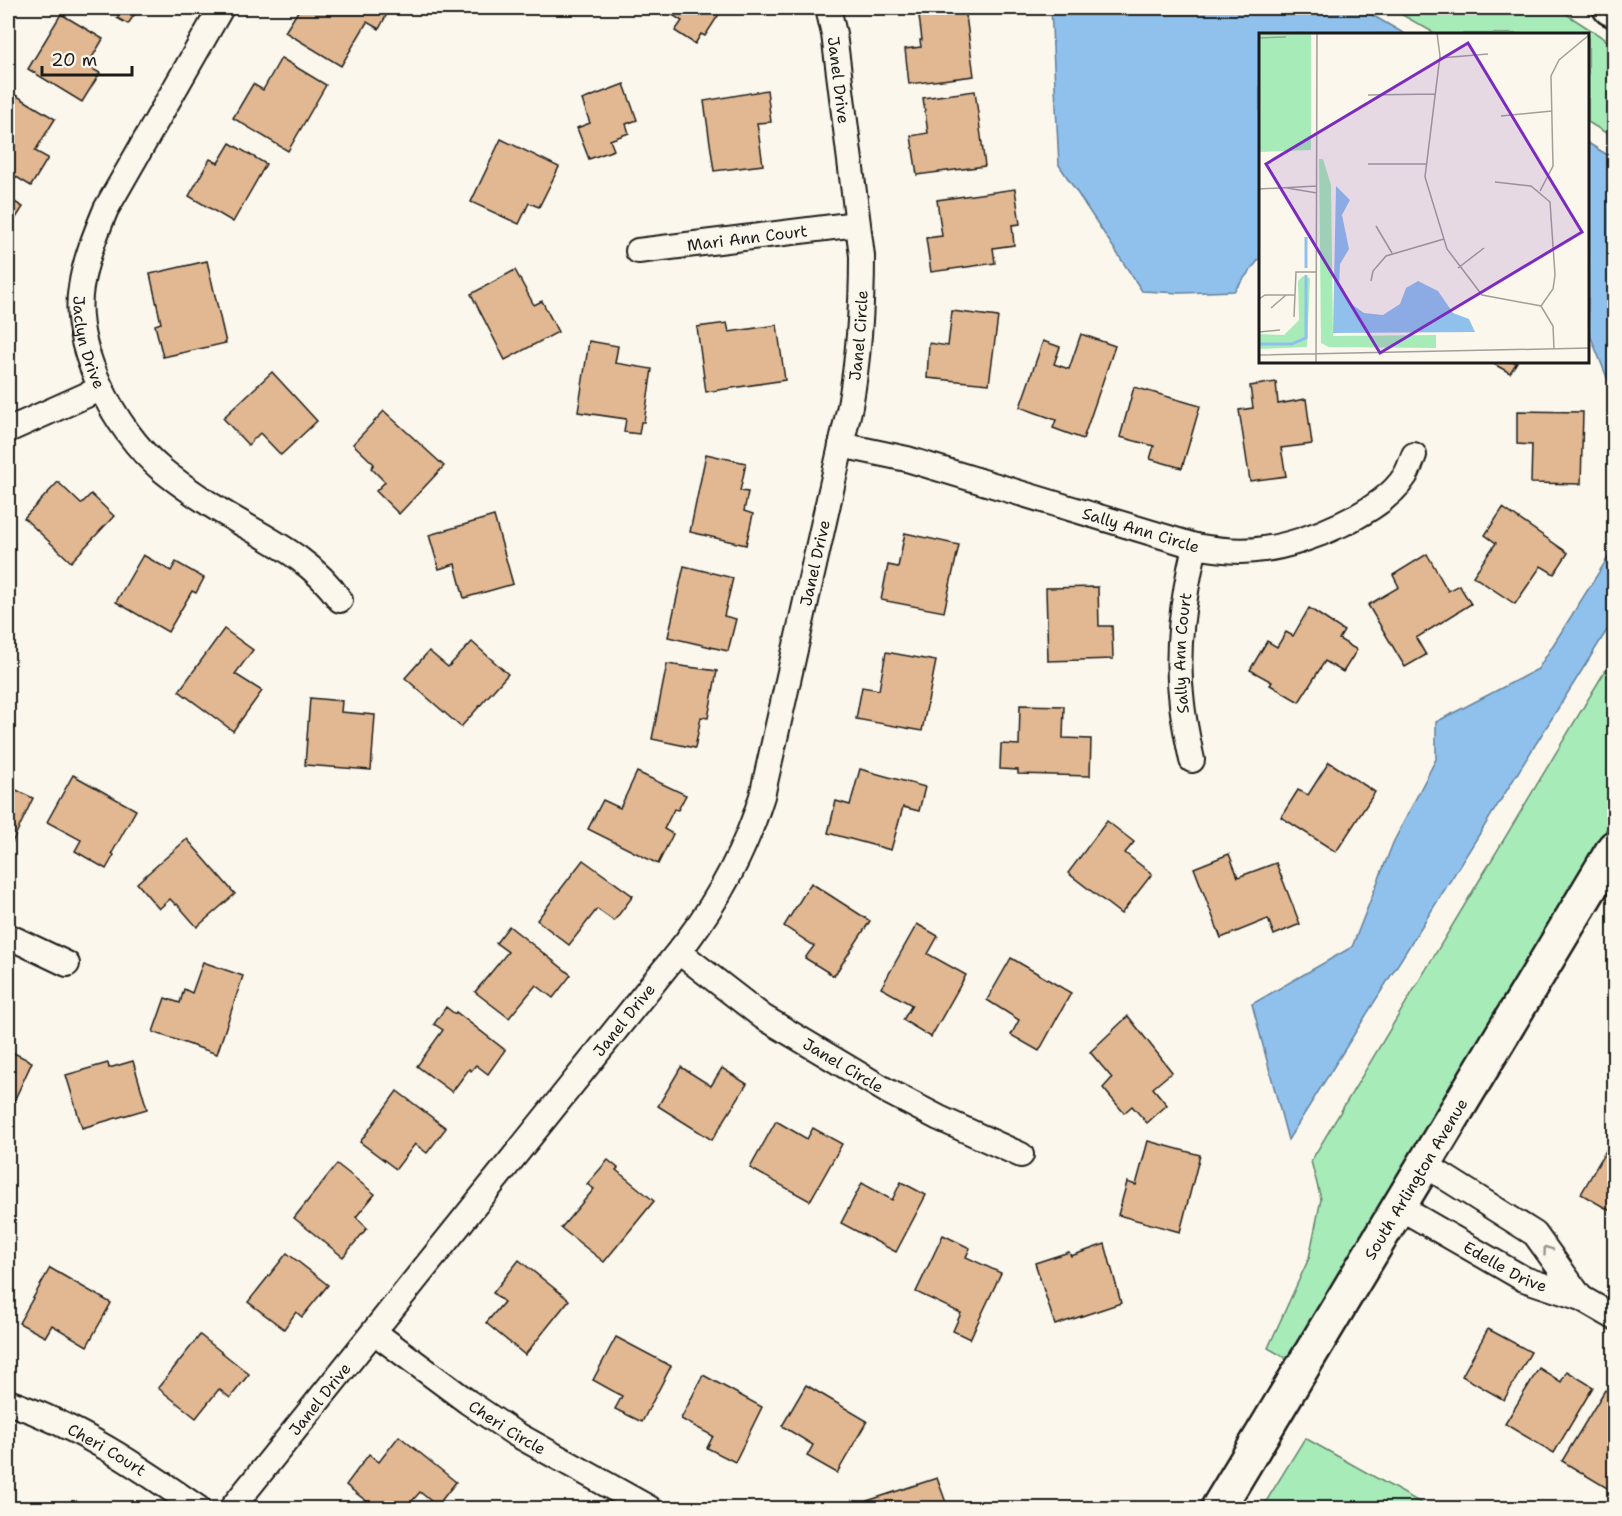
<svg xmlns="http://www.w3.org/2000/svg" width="1622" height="1516" viewBox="0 0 1622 1516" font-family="'Shantell Sans',sans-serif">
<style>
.green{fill:#a7ecb8;stroke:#62846a;stroke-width:1.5}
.water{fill:#90c1ec;stroke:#627f99;stroke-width:1.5}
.building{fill:#e1b891;stroke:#1c1c1c;stroke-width:1.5}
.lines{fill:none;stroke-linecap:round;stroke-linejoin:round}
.street-casing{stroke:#1c1c1c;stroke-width:28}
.secondary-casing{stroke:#1c1c1c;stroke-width:38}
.street{stroke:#fbf7ec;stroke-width:24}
.secondary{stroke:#fbf7ec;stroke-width:33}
.oneway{stroke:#97948e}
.labels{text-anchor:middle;stroke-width:5;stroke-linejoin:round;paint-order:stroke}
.street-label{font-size:16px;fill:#1c1c1c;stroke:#fbf7ec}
.inset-river{fill:none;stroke:#90c1ec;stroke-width:3}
.inset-road{fill:none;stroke:#a29f99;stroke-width:1.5}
.view{fill:#7b2cbf;fill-opacity:0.15;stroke:#7b2cbf;stroke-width:3}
.inset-edge{fill:none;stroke:#1c1c1c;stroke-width:3}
</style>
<rect width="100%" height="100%" fill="#fbf7ec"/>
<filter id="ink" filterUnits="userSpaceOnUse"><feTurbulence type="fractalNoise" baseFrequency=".0167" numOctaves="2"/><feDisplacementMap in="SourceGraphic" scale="12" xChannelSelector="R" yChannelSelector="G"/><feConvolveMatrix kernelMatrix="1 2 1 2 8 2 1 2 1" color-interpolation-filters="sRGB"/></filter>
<g filter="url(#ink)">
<g class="green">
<polygon points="1390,8 1557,8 1614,45 1614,138 1588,122 1588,34 1436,34"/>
<polygon points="1614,656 1614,816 1441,1116 1292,1362 1268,1348 1309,1258 1321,1199 1311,1161"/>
<polygon points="1305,1438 1430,1508 1262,1508"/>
</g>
<g class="water">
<polygon points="1051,8 1360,8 1405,34 1260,34 1260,258 1234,291 1181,293 1142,291 1059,165"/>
<polygon points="1588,143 1614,159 1614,395 1588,330"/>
<polygon points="1614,548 1614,619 1288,1140 1252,1004 1352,947 1393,843 1436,759 1436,722 1538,669"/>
</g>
<g class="building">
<polygon points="107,8 139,8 128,24 117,18 119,15"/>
<polygon points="300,8 381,8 388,12 379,29 367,22 341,66 285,32"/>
<polygon points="662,8 723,8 705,36 701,34 695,44 675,31 682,21"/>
<polygon points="918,8 965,8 974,76 909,84 905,49 921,47 920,40 922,40"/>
<polygon points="61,14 103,39 87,66 100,73 82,102 28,69"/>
<polygon points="281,58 326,85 288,151 233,118 253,84 263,90"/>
<polygon points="624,84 637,120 626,124 629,133 610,140 614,150 589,159 577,128 590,123 582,100"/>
<polygon points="767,90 771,122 757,123 763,165 714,171 704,101"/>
<polygon points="975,91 985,166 917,175 911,136 928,133 923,98"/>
<polygon points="12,93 55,119 35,151 48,158 31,186 8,172 8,100"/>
<polygon points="501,139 559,167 539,207 529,203 519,224 471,202"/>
<polygon points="230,143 266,164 233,222 189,196 210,159 218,163"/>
<polygon points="1015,189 1020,224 1012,225 1014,245 993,248 995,263 931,272 926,238 942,236 937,200"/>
<polygon points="8,198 23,207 9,229 8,229"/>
<polygon points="207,261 226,343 163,357 155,325 161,323 150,274"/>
<polygon points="515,270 534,305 542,301 558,332 505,360 471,294"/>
<polygon points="952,311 998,317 989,384 927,378 929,343 948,346"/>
<polygon points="727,323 729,332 777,325 785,380 706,392 697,327"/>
<polygon points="1081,334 1115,346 1083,439 1053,428 1056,420 1020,407 1043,341 1060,347 1054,364 1069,369"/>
<polygon points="589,341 618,346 615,363 652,369 644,422 641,422 639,434 624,432 626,419 578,412"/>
<polygon points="1490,362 1517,362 1510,373"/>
<polygon points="272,372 317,421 281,455 260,433 248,445 223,418"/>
<polygon points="1276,382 1278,404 1306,399 1312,444 1281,448 1286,476 1250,481 1239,410 1253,408 1250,386"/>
<polygon points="1134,387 1200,406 1182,468 1150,459 1154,446 1120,437"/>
<polygon points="384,411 444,466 399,514 376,491 385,482 371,468 374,464 353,444"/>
<polygon points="1517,411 1583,412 1581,484 1531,483 1532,445 1517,444"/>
<polygon points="706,454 746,463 740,491 748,492 744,511 753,514 746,545 690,532"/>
<polygon points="58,482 81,504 91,494 114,516 71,562 24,518"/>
<polygon points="1503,508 1568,553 1554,574 1541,566 1515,604 1473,576 1496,543 1485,535"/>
<polygon points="494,516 513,584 464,598 455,564 439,569 429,535"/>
<polygon points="905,533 959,545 944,612 881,600 888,565 898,567"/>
<polygon points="1427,554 1448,591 1459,585 1471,604 1416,638 1426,655 1405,667 1368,605 1399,587 1393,575"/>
<polygon points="143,555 171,571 176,562 204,578 196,593 192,591 168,632 116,602"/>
<polygon points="684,566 733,578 724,616 736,619 728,651 668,637"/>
<polygon points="1098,587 1099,626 1112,626 1113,659 1048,661 1046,588"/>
<polygon points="1309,608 1344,631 1339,639 1357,650 1343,672 1325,661 1299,702 1270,685 1272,682 1250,670 1267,641 1277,647 1286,632 1293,636"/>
<polygon points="224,629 253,650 235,674 262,691 233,731 179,691"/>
<polygon points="472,642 508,674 461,727 405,678 429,651 448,667"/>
<polygon points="886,652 936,661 922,731 856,719 862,687 879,690"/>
<polygon points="667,664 717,671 708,718 701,717 695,748 652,739"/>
<polygon points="310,698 342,701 341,712 375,715 371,770 305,765"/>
<polygon points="1020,705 1064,706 1063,738 1091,739 1090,776 1018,774 1018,770 1000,769 1001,744 1019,745"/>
<polygon points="1329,762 1375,792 1336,852 1281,817 1298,790 1308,795"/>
<polygon points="860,769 925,787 919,811 903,807 891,850 828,833 836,801 850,805"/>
<polygon points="637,772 686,795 678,810 674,809 664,829 673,834 658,864 588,829 603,800 620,808"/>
<polygon points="73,775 136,810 112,853 114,855 106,869 75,851 81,840 47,822"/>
<polygon points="8,786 33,798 8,851"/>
<polygon points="1107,821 1134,842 1125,853 1152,874 1121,914 1068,873"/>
<polygon points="187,839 235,894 197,927 177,904 176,905 170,899 159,909 137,883"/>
<polygon points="1229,854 1238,877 1276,863 1300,924 1274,935 1268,919 1221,938 1194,868"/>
<polygon points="583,860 633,896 614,921 597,909 569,945 537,920"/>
<polygon points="811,883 870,921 834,976 805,958 814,946 784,926"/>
<polygon points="917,924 938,936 928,954 966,975 931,1037 903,1020 912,1005 881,988"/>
<polygon points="509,926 571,975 553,998 536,985 509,1018 475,992 508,952 496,943"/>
<polygon points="1011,958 1071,993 1039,1051 1011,1035 1019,1020 987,1000"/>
<polygon points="203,962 243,976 217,1054 153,1032 165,998 180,1003 184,989 192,993"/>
<polygon points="446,1007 455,1014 456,1012 505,1050 488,1074 476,1065 471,1071 469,1069 452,1092 417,1066 443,1030 434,1024"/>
<polygon points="1128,1016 1172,1072 1153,1088 1167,1105 1147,1123 1132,1106 1124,1113 1103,1088 1112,1078 1090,1052"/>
<polygon points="8,1050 32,1062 8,1114"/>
<polygon points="133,1061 147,1109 82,1128 66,1075 108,1063 109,1068"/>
<polygon points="681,1067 711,1086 722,1068 747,1084 712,1140 658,1106"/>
<polygon points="397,1091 446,1128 427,1153 415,1144 396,1169 360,1142"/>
<polygon points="776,1121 807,1139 813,1128 842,1144 810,1201 750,1168"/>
<polygon points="1148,1141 1200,1155 1180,1232 1118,1215 1127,1182 1136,1185"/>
<polygon points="1608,1147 1614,1151 1614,1213 1581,1194"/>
<polygon points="608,1160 618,1168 616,1170 654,1201 604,1262 561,1228 594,1189 587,1184"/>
<polygon points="337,1164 375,1194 356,1217 367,1228 343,1257 294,1218"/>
<polygon points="901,1182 926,1195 896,1252 841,1223 862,1183 892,1200"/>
<polygon points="943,1235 970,1248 966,1257 1001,1273 970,1339 953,1331 961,1313 916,1292"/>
<polygon points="1105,1244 1121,1303 1055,1325 1035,1263 1069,1252 1071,1256"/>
<polygon points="287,1253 328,1285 302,1317 296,1312 284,1329 248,1302"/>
<polygon points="519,1260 569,1300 525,1355 486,1323 504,1302 493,1293"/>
<polygon points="50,1268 111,1303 87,1346 52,1325 45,1337 19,1323"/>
<polygon points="1488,1329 1531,1352 1504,1400 1462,1376"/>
<polygon points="200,1335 249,1374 230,1398 219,1389 196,1418 158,1388"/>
<polygon points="616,1337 671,1366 642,1422 615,1409 622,1396 593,1380"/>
<polygon points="1539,1368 1561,1382 1567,1371 1593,1387 1554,1453 1505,1424"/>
<polygon points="703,1375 762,1407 735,1462 707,1448 713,1436 681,1419"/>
<polygon points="806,1385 867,1421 837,1473 807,1456 813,1445 782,1426"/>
<polygon points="1605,1390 1614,1396 1614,1487 1612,1491 1562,1461"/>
<polygon points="399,1436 456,1482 437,1506 420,1492 406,1508 375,1508 346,1485 369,1454 379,1462"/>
<polygon points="937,1478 948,1508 870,1508 867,1501"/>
</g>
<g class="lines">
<defs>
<g id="street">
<path id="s1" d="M221,8L106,209C96,233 85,260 81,287C71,347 115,430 161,469C174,480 190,491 205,501C252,533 306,551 340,600"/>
<path id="s2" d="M638,251L857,224"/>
<polyline points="8,430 100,389"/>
<path id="s3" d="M841,445L907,459L1195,546C1218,550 1241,553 1264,549C1305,544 1383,512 1405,476C1409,470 1411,462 1414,455"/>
<path id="s4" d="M1192,760C1188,741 1184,723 1182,704C1175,651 1183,598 1195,546"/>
<polyline points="8,936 67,964"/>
<path id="s5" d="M679,952L763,1017L887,1091L939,1118L1021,1155"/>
<polyline points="1424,1164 1535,1234 1581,1298"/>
<path id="s6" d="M1399,1207L1524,1279L1581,1298L1614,1317"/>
<path id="s7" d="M374,1332L468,1402L514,1433L649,1508"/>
<path id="s8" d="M8,1402C78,1426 138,1466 198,1508"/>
<path id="s9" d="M232,1508L687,941C720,897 746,848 762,796L850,406C859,356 862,307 862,256L834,34L828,8"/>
</g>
<g id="secondary">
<polyline points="1610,8 1614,10"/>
<path id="s10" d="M1218,1508L1614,848"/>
</g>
</defs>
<use href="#street" class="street-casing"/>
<use href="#secondary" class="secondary-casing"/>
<use href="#street" class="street"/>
<use href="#secondary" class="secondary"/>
</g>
<defs><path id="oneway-chevron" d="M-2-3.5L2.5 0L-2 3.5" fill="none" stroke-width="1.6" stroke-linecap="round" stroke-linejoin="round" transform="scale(1.5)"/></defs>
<use class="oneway" href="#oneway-chevron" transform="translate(1547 1250) rotate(-126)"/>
</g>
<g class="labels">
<g class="street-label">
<text transform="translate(839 80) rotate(83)" y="6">Janel Drive</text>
<text dy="6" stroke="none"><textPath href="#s2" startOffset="110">Mari Ann Court</textPath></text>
<text dy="6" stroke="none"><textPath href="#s9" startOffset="1362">Janel Circle</textPath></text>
<text dy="6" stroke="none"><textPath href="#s1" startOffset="370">Jaclyn Drive</textPath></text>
<text dy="6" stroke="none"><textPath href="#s3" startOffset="312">Sally Ann Circle</textPath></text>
<text dy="6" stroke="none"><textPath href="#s9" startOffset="1130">Janel Drive</textPath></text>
<text dy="6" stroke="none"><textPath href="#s4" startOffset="108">Sally Ann Court</textPath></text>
<text dy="6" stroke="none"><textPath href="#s9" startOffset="626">Janel Drive</textPath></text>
<text dy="6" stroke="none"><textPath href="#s5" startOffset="200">Janel Circle</textPath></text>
<text dy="6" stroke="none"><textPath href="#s10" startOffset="384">South Arlington Avenue</textPath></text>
<text dy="6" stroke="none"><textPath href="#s6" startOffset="122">Edelle Drive</textPath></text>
<text dy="6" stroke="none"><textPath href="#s9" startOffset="140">Janel Drive</textPath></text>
<text dy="6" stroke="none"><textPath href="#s7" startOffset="164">Cheri Circle</textPath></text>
<text dy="6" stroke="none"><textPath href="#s8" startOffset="110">Cheri Court</textPath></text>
</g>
</g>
<g transform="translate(1259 33)">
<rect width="330" height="330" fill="#fbf7ec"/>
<path d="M0,0H52V117L0,119ZM60,126H64L72,152L74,303L177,302V315L70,314L62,310ZM44,243L51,245L48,314L0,316V301L25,302L40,287L39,248Z" fill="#a7ecb8"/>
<path d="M77,153L91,167L83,182L90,216L81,231L80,253L91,270L105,280L124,282L141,271L147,255L159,248L179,258L194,280L210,286L216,299L74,300Z" fill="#90c1ec"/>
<path class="inset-river" d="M47,235V204M0,311H33L47,305V242"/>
<path class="inset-road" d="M178,0L181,23L166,144L188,216L223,262L282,273L294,293L295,316M0,5L27,4M181,25L229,21M109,62L176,61M242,83L293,78M109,131H167M236,149L272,153L291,169L296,242L294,256L282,273M28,155L58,160M0,156L58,153M281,158L294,133L292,43L300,27L330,2M117,193L133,220M199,235L225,215M112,248L114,238L127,223L185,206M0,266L6,262H36M12,275L27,262M35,284L37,239H58M0,299L21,297M0,322L330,315M57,330L58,0"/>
<path class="view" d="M209,10L323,199L121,320L7,131Z"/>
<rect width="330" height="330" class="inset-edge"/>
</g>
<rect width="1622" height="1516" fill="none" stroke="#fbf7ec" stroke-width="30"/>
<rect x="15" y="15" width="1592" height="1486" fill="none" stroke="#1c1c1c" stroke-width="2" filter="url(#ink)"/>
<path d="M42 66v9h90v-9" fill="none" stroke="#1c1c1c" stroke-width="3"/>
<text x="51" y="66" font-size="18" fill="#1c1c1c" stroke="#fbf7ec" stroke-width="4.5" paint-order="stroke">20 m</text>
</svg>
